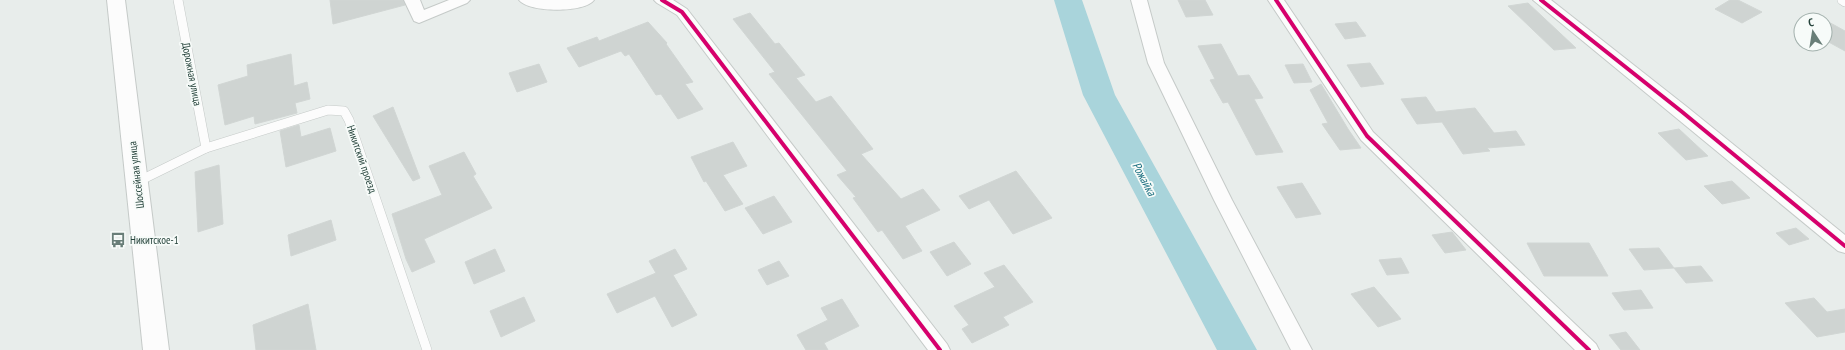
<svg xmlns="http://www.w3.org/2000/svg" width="1845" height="350" viewBox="0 0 1845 350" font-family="'PT Sans Narrow',sans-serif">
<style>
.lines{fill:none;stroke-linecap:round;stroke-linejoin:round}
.river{fill:#a9d4db;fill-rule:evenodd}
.building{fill:#cfd4d2;stroke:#d1d6d4}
.service-casing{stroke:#c5cac8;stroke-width:10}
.minor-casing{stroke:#c5cac8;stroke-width:2}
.tertiary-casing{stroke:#c5cac8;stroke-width:2}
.service{stroke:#fcfcfc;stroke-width:9}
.minor{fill:#fcfcfc;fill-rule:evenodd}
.tertiary{fill:#fcfcfc;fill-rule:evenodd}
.cycleway-casing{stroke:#f7fbf9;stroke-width:6}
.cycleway{stroke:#d6006c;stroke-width:4}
.labels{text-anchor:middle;stroke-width:3.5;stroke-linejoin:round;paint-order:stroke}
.street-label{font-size:11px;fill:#24423a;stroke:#f7fbf9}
.poi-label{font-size:11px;fill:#24423a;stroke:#f7fbf9;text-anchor:start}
.water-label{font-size:12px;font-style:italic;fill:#1c6f80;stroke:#f7fbf9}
</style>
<rect width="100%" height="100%" fill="#e8edeb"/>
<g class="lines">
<polygon class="river" points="1054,0 1082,0 1115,95 1257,350 1217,350 1083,95"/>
</g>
<g class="building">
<polygon points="330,0 403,0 405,5 333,24"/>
<polygon points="1178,0 1205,0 1213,15 1186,17"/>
<polygon points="1730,0 1738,0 1762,12 1742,23 1715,9"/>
<polygon points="1528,3 1576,48 1554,50 1508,6"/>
<polygon points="750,13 775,44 779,43 805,75 796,78 816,102 831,96 873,149 861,154 901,199 923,189 940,210 905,226 922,251 903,259 882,230 878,232 853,198 856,197 837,175 847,171 769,74 775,72 733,19"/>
<polygon points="1825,20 1845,31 1845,51 1825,40"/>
<polygon points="648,22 667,43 666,44 693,82 685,84 703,109 678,119 661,94 656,95 629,54 625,56 621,51 579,67 567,48 597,37 599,41"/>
<polygon points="1356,22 1366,36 1345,39 1335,24"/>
<polygon points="1221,44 1238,76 1249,75 1263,98 1254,99 1283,152 1256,155 1228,102 1223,103 1210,80 1215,79 1198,46"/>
<polygon points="291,54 294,86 307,82 310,99 295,103 297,113 255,124 254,116 225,125 218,85 248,76 247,65"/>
<polygon points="1370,63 1384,84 1361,87 1347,65"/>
<polygon points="539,64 547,82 517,92 509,73"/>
<polygon points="1303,64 1312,82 1294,83 1285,65"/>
<polygon points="1321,84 1348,129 1361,148 1340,150 1322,124 1328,123 1310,90"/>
<polygon points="1426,97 1436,112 1475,108 1494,133 1516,131 1525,145 1487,148 1490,151 1463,154 1442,122 1417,124 1401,99"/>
<polygon points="393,107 420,178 413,181 373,116"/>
<polygon points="299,125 301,137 330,128 336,151 286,167 280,131"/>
<polygon points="1679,129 1708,156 1686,160 1658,133"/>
<polygon points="733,142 747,166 723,175 743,204 725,211 706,181 704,182 691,157"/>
<polygon points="464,152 476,174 473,176 492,208 424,239 435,262 412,272 406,259 392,214 442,195 429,166"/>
<polygon points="219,165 223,224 198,232 195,172"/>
<polygon points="1016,171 1052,218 1013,234 989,200 969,209 959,196"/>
<polygon points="1732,181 1750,198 1722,204 1704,186"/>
<polygon points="1302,183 1321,214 1296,218 1277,187"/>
<polygon points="774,196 792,222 763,234 745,208"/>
<polygon points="331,220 336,240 291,256 288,235"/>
<polygon points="1796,228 1809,239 1789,245 1776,233"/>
<polygon points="1452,232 1466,250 1445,253 1432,235"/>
<polygon points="954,242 971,264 947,276 930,252"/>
<polygon points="1527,243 1589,243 1608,276 1544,276"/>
<polygon points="1659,248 1674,268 1644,270 1629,249"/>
<polygon points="495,249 505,271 474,284 465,262"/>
<polygon points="675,249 687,269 673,275 697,315 672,327 655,296 617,313 607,294 656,273 649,261"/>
<polygon points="1401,258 1409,273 1387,275 1379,260"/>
<polygon points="779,261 789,276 767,285 758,270"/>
<polygon points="1004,265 1033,302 1003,317 1009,325 972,343 962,329 969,325 954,306 995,287 984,273"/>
<polygon points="1701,266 1713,281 1686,283 1674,268"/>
<polygon points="1374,287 1401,319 1378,327 1351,294"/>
<polygon points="1641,290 1653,308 1624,310 1612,293"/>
<polygon points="524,297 535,321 501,337 490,311"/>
<polygon points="1814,298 1827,312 1845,309 1845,332 1817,337 1785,303"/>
<polygon points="842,299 859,326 824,343 828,350 806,350 797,335 828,320 821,308"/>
<polygon points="308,304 316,350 256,350 253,325"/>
<polygon points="1626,332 1640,350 1621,350 1609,335"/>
</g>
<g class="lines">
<defs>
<g id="service">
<polyline points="178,0 206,148"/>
<polyline points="1842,0 1845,2"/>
<polyline points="137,182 206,148 328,110 344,111 349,120 427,350"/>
</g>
<g id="minor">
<polygon points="404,0 420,0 424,10 449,0 470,0 467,3 419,23 414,21"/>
<path d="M519,0H594C585,13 529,13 519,0Z"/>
<polygon points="654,0 673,0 687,9 947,344 950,350 928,350 677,15 657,3"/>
<polygon points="1131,0 1147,0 1164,63 1232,200 1312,350 1291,350 1214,200 1148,63"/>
<polygon points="1268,0 1284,0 1373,132 1596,344 1599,350 1575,350 1361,140"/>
<polygon points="1533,0 1551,0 1687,107 1845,235 1845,253 1838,251"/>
</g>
<polygon id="tertiary" points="107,0 125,0 169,350 143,350"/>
</defs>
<use href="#service" class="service-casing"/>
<use href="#minor" class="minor-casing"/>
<use href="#tertiary" class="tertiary-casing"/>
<use href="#service" class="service"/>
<use href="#minor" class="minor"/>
<use href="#tertiary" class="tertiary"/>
<defs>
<g id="cycleway">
<polyline points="662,0 682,12 940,350"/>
<polyline points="1276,0 1367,136 1589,350"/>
<polyline points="1541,0 1681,111 1845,246"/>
</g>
</defs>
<use href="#cycleway" class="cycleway-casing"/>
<use href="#cycleway" class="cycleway"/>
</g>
<defs>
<symbol id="bus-bare" viewBox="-9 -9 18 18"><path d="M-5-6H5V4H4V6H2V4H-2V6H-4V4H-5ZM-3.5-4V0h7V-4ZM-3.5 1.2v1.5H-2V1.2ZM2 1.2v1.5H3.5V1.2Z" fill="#697e78" stroke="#f7fbf9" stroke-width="2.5" paint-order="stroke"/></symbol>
</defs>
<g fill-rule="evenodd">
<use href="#bus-bare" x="107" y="229" width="22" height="22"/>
</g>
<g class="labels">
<g class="street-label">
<text transform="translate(192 74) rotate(79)" y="4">Дорожная улица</text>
<text transform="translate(362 159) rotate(71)" y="4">Никитский проезд</text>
<text transform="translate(136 175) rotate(-97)" y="4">Шоссейная улица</text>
</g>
<g class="poi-label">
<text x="130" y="244">Никитское-1</text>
</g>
<g class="water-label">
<text transform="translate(1144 179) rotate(62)" y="4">Рожайка</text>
</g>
</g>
<g transform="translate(1813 32) rotate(348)"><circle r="19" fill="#f7fbf9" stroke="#a3b1ad"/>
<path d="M0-3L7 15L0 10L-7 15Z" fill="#697e78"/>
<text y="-6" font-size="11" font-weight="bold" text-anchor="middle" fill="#24423a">С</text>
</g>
</svg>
